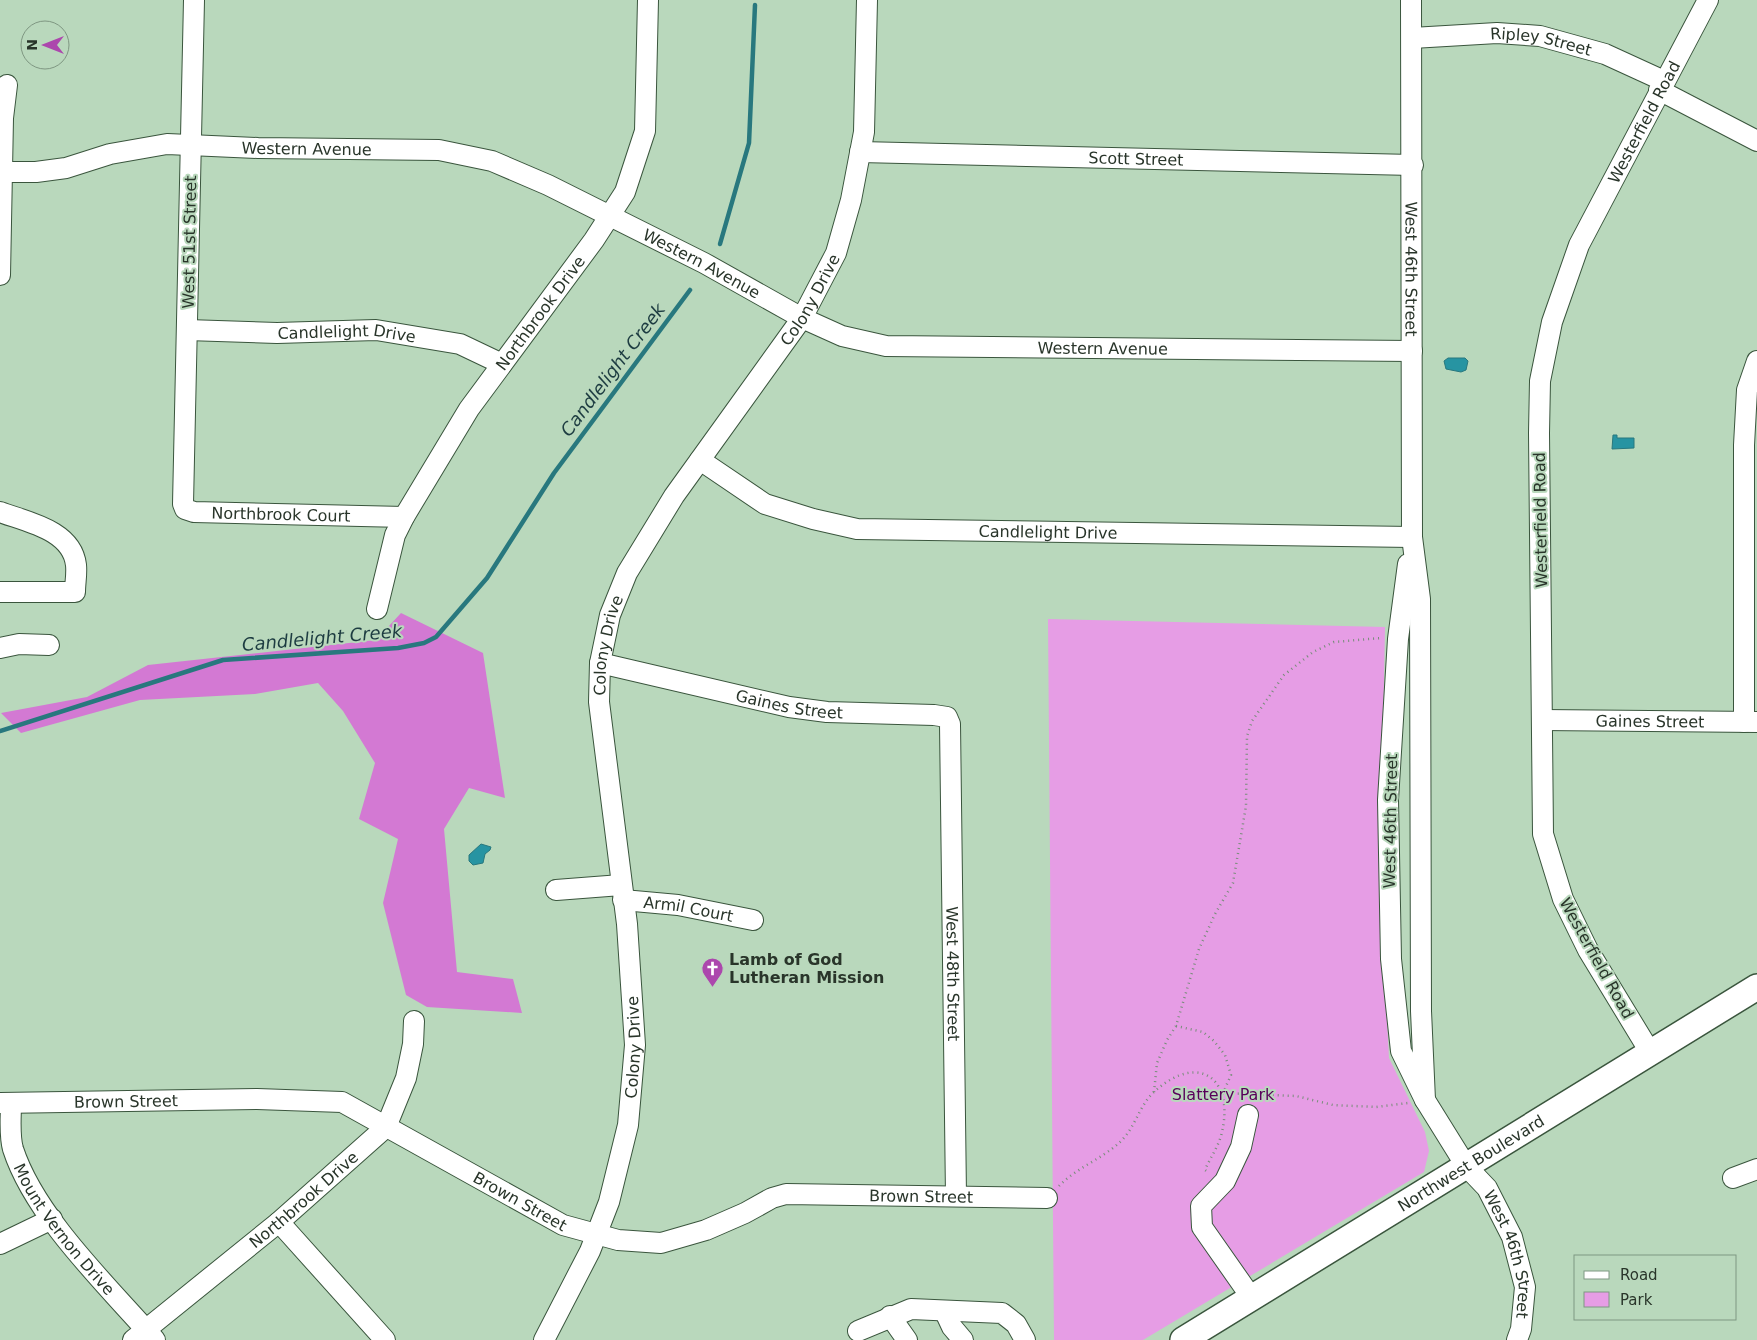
<svg xmlns="http://www.w3.org/2000/svg" width="1757" height="1340" viewBox="0 0 1757 1340" font-family="'DejaVu Sans',sans-serif">
<style>
.green{fill:#e69de5}
.forest{fill:#d379d3}
.water{fill:#2794a2;stroke:#28787e}
.lines{fill:none;stroke-linecap:round;stroke-linejoin:round}
.stream{stroke:#28787e;stroke-width:4.5}
.minor-casing{stroke:#3a553d;stroke-width:22}
.major-casing{stroke:#3a553d;stroke-width:28}
.path{stroke:#778d79;stroke-width:2.5;stroke-dasharray:1 4;stroke-linecap:butt}
.minor{stroke:#fff;stroke-width:20}
.major{stroke:#fff;stroke-width:25}
.labels{text-anchor:middle;stroke-width:4;stroke-linejoin:round;paint-order:stroke}
.street-label{font-size:16px;fill:#29352a;stroke:#b9d8bc}
.poi-label{font-size:16px;font-weight:bold;fill:#29352a;stroke:#b9d8bc;text-anchor:start}
.park-label{font-size:16px;fill:#58005a;stroke:#b9d8bc}
.water-label{font-size:18px;font-style:italic;fill:#1d3c41;stroke:#b9d8bc}
</style>
<rect width="100%" height="100%" fill="#b9d8bc"/>
<polygon class="green" points="1048,619 1385,627 1380,889 1389,1058 1425,1132 1429,1151 1424,1172 1143,1340 1054,1340"/>
<polygon class="forest" points="401,613 483,653 505,798 469,788 444,829 457,972 513,979 522,1013 427,1007 406,995 383,903 398,839 359,819 375,763 343,711 318,683 255,694 140,700 21,733 1,713 87,697 148,665 376,640"/>
<g class="water">
<polygon points="1448,358 1465,358 1468,361 1466,370 1461,372 1446,369 1444,361"/>
<polygon points="1613,435 1617,435 1617,438 1634,438 1634,448 1612,449"/>
<polygon points="481,844 491,847 490,850 485,854 483,863 473,865 469,861 469,855"/>
</g>
<g class="lines">
<g class="stream">
<polyline points="720,244 749,143 755,5"/>
<polyline points="0,731 223,660 398,648 424,643 436,637 487,578 554,473 690,290"/>
</g>
<defs>
<g id="minor">
<path id="s1" d="M194,0L183,504L185,509L194,512L404,517"/>
<path id="s2" d="M1411,0L1412,537L1420,599L1421,1011L1425,1100"/>
<path id="s3" d="M1412,38L1497,33L1540,36L1605,54L1664,81"/>
<polyline points="1659,90 1757,141"/>
<path id="s4" d="M860,152L1413,165"/>
<path id="s5" d="M0,172H36L66,168L110,154L167,144L258,148L439,150L492,161L548,185L704,263L802,318L842,336L886,346L1412,351"/>
<polyline points="0,275 3,118 7,85"/>
<path id="s6" d="M187,330L277,333L376,330L460,344L502,364"/>
<path id="s7" d="M700,460L765,504L813,519L857,529L1412,537"/>
<path d="M0,512C27,522 72,530 76,565C77,574 75,583 75,592H0"/>
<path id="s8" d="M1408,564L1398,639L1388,800L1391,959L1401,1051L1425,1100L1466,1166L1487,1188L1512,1237L1525,1287L1521,1329L1517,1340"/>
<path id="s9" d="M377,609L395,535L404,517L469,409L594,240L625,192L645,131L648,0"/>
<polyline points="0,648 19,644 49,645"/>
<path id="s10" d="M600,663L789,707L827,712L934,715L947,717L950,724L956,1196"/>
<path id="s11" d="M1542,720L1757,722"/>
<polyline points="1744,722 1744,445 1747,390 1757,361"/>
<polyline points="556,890 621,885"/>
<path id="s12" d="M623,900L678,905L753,920"/>
<path id="s13" d="M1650,1052L1588,950L1563,899L1543,834L1539,433L1540,381L1552,322L1579,245L1708,0"/>
<path id="s14" d="M0,1103L257,1099L342,1102L563,1225L618,1240L661,1243L706,1230L745,1213L772,1198L786,1194L1047,1198"/>
<path id="s15" d="M11,1103C11,1117 9,1135 13,1149C35,1217 108,1286 155,1340"/>
<polyline points="1248,1115 1241,1147 1225,1181 1201,1206 1202,1227 1251,1297"/>
<polyline points="1733,1178 1757,1169"/>
<polyline points="279,1222 385,1340"/>
<polyline points="0,1244 52,1219"/>
<polyline points="945,1312 952,1327 963,1340"/>
<polyline points="890,1316 907,1340"/>
<polyline points="858,1331 911,1309 1002,1313 1016,1324 1025,1340"/>
<path id="s16" d="M133,1340L279,1222L386,1127L406,1078L413,1044L414,1021"/>
<path id="s17" d="M544,1340L590,1251L609,1202L628,1125L635,1045L627,924L599,702L600,663L610,615L627,573L674,496L802,318L836,253L851,200L864,132L867,0"/>
</g>
<g id="major">
<path id="s18" d="M1183,1340L1757,987"/>
</g>
</defs>
<use href="#minor" class="minor-casing"/>
<use href="#major" class="major-casing"/>
<g class="path">
<polyline points="1176,1026 1203,1032 1214,1041 1225,1055 1231,1075 1223,1093 1296,1096 1333,1105 1376,1107 1408,1103"/>
<polyline points="1154,1092 1157,1063 1167,1040 1176,1026 1199,949 1215,914 1233,883 1246,806 1247,736 1252,721 1284,675 1313,652 1334,642 1381,638"/>
<path d="M1059,1186C1076,1168 1102,1159 1120,1142C1136,1127 1139,1105 1155,1091C1200,1051 1236,1080 1221,1136C1217,1149 1210,1158 1205,1170L1209,1173"/>
</g>
<use href="#minor" class="minor"/>
<use href="#major" class="major"/>
</g>
<defs>
<symbol id="church-pin" viewBox="-11 -11 22 30"><path d="M0 17L-7.5 6A9.5 9.5 0 1 1 7.5 6Z" fill="#ac47ad" stroke="#b9d8bc"/><path d="M-1.2-6h2.4v3.5h3.3v2.4h-3.3V6h-2.4V-.1h-3.3v-2.4h3.3Z" fill="#fff"/></symbol>
</defs>
<g fill-rule="evenodd">
<use href="#church-pin" x="700" y="956" width="25" height="34"/>
</g>
<g class="labels">
<g class="street-label">
<text dy="6" stroke="none"><textPath href="#s3" startOffset="130">Ripley Street</textPath></text>
<text dy="6" stroke="none"><textPath href="#s13" startOffset="978">Westerfield Road</textPath></text>
<text dy="6" stroke="none"><textPath href="#s5" startOffset="310">Western Avenue</textPath></text>
<text dy="6" stroke="none"><textPath href="#s4" startOffset="276">Scott Street</textPath></text>
<text transform="translate(189 242) rotate(-89)" y="6">West 51st Street</text>
<text dy="6" stroke="none"><textPath href="#s5" startOffset="730">Western Avenue</textPath></text>
<text dy="6" stroke="none"><textPath href="#s2" startOffset="269">West 46th Street</textPath></text>
<text dy="6" stroke="none"><textPath href="#s17" startOffset="1120">Colony Drive</textPath></text>
<text dy="6" stroke="none"><textPath href="#s9" startOffset="342">Northbrook Drive</textPath></text>
<text dy="6" stroke="none"><textPath href="#s6" startOffset="160">Candlelight Drive</textPath></text>
<text dy="6" stroke="none"><textPath href="#s5" startOffset="1150">Western Avenue</textPath></text>
<text dy="6" stroke="none"><textPath href="#s1" startOffset="606">Northbrook Court</textPath></text>
<text transform="translate(1540 520) rotate(-91)" y="6">Westerfield Road</text>
<text dy="6" stroke="none"><textPath href="#s7" startOffset="365">Candlelight Drive</textPath></text>
<text dy="6" stroke="none"><textPath href="#s17" startOffset="715">Colony Drive</textPath></text>
<text dy="6" stroke="none"><textPath href="#s10" startOffset="194">Gaines Street</textPath></text>
<text dy="6" stroke="none"><textPath href="#s11" startOffset="108">Gaines Street</textPath></text>
<text transform="translate(1390 821) rotate(-89)" y="6">West 46th Street</text>
<text dy="6" stroke="none"><textPath href="#s12" startOffset="66">Armil Court</textPath></text>
<text transform="translate(1597 958) rotate(61)" y="6">Westerfield Road</text>
<text dy="6" stroke="none"><textPath href="#s10" startOffset="610">West 48th Street</textPath></text>
<text dy="6" stroke="none"><textPath href="#s17" startOffset="310">Colony Drive</textPath></text>
<text dy="6" stroke="none"><textPath href="#s14" startOffset="126">Brown Street</textPath></text>
<text dy="6" stroke="none"><textPath href="#s18" startOffset="338">Northwest Boulevard</textPath></text>
<text dy="6" stroke="none"><textPath href="#s14" startOffset="965">Brown Street</textPath></text>
<text dy="6" stroke="none"><textPath href="#s16" startOffset="221">Northbrook Drive</textPath></text>
<text dy="6" stroke="none"><textPath href="#s14" startOffset="546">Brown Street</textPath></text>
<text dy="6" stroke="none"><textPath href="#s15" startOffset="142">Mount Vernon Drive</textPath></text>
<text dy="6" stroke="none"><textPath href="#s8" startOffset="722">West 46th Street</textPath></text>
</g>
<g class="poi-label">
<text x="729" y="965">Lamb of God<tspan x="729" dy="18">Lutheran Mission</tspan></text>
</g>
<g class="park-label">
<text x="1223" y="1100">Slattery Park</text>
</g>
<g class="water-label">
<text transform="translate(613 370) rotate(-53)" y="6">Candlelight Creek</text>
<text transform="translate(322 638) rotate(-5)" y="6">Candlelight Creek</text>
</g>
</g>
<rect x="1574" y="1255" width="162" height="65" fill="#b9d8bc" stroke="#7f9782"/>
<rect x="1584" y="1271" width="25" height="8" fill="#ffffff" stroke="#7f9782"/>
<text x="1620" y="1280" font-size="15" fill="#29352a">Road</text>
<rect x="1584" y="1292" width="25" height="15" fill="#e69de5" stroke="#7f9782"/>
<text x="1620" y="1305" font-size="15" fill="#29352a">Park</text>
<g transform="translate(45 45) rotate(270)"><circle r="24" fill="#b9d8bc" stroke="#7f9782"/>
<path d="M0-4L9 19L0 12L-9 19Z" fill="#ac47ad"/>
<text y="-8" font-size="14" font-weight="bold" text-anchor="middle" fill="#29352a">N</text>
</g>
</svg>
